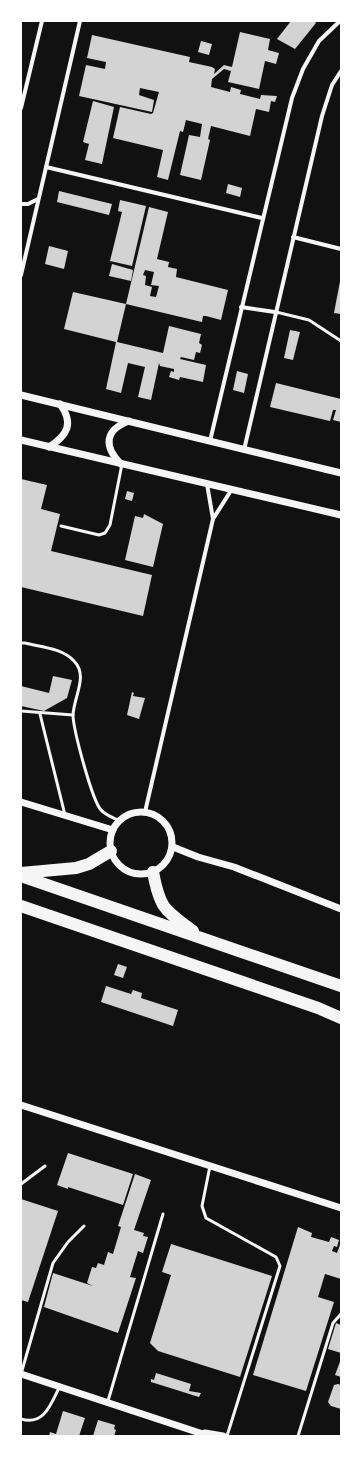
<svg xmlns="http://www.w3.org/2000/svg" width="362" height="1457" viewBox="0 0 362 1457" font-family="'Sofia Sans Condensed',sans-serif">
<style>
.building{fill:#d3d3d3;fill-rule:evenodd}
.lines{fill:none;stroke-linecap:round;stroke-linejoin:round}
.service{stroke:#f5f5f5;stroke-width:3}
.minor{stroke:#f5f5f5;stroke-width:4}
.tertiary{stroke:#f5f5f5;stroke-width:7}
.motorway{stroke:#f5f5f5;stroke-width:12}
</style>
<rect width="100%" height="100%" fill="#111"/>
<g class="building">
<polygon points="291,21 314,21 316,23 295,49 277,39"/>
<polygon points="240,32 270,39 268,50 279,53 276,64 265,61 259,89 228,82 231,71 224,69 212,79 211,87 230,92 231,87 241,90 240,94 260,99 261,95 277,96 275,102 271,101 269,112 256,109 250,136 211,126 208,139 210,140 201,180 180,175 189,135 200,137 202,124 186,120 183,132 180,131 168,180 157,177 163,150 113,138 120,107 151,114 153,113 159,92 140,88 139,95 154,100 152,112 79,96 86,65 105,69 106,62 87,58 92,35 190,57 189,62 212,67 215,69 214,74 224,65 232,67"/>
<polygon points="201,41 212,44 209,55 198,52"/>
<polygon points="93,101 114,107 102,164 85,160 89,144 83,142"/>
<polygon points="228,184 242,188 240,197 226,193"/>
<polygon points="59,191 112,204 109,215 57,202"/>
<polygon points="120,200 146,206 132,266 110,261 122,212 118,211"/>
<path d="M149,207L168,212L157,259L169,262L168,267L177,269L176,277L228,290L221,320L206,316H203L202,322L126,304L117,342L163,353L169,326L201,334L199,343L202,345L200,353L196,352L194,360L181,357L180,359L206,365L203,382L180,377L179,380L169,377L171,371L174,372V369L160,366L159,363L151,400L138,397L145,367L128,363L121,393L106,389L116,342L64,329L73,292L126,304ZM145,270L154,272L151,285L159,286L156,297L150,296L152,287L145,285L146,276L143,275Z"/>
<polygon points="49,246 68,251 64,269 45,264"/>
<polygon points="112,264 133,270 131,281 109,276"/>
<polygon points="341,276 341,314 334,313"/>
<polygon points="290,330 300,332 293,360 284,358"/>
<polygon points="237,371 248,374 244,393 233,390"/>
<polygon points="276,383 341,399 341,422 333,420 336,410 333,410 330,421 270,407"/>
<polygon points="21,479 47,485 41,509 60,514 51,551 152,575 143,616 21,587"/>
<polygon points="127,491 134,493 132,501 125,499"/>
<polygon points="144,514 163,524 153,567 125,560 135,516 143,518"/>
<polygon points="53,676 72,680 67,698 44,711 21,706 21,686 49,693"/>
<polygon points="132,692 134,693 133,696 145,698 139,719 127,715"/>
<polygon points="118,964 127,967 123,978 114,975"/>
<polygon points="106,986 131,994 133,990 142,993 141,998 178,1010 173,1026 101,1002"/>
<polygon points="68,1153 133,1174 123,1205 68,1187 68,1189 57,1185"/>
<polygon points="135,1174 151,1180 134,1230 144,1233 143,1236 148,1237 143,1253 138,1251 130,1277 136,1278 118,1333 44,1307 53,1273 93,1286 87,1283 92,1267 96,1268 98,1263 104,1265 108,1252 113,1254 121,1227 118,1226"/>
<polygon points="21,1199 58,1211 28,1302 21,1300"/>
<polygon points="298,1227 312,1233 311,1237 329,1242 331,1237 339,1240 337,1247 334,1246 332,1251 337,1253 341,1242 341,1279 325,1274 318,1297 334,1302 306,1391 253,1375"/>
<polygon points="171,1244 272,1276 240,1377 158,1351 150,1343 171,1275 162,1272"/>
<polygon points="336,1323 341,1325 341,1353 328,1349"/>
<polygon points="341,1359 341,1377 335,1375"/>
<polygon points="156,1373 191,1384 189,1391 201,1393 199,1397 151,1382 151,1379 154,1380"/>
<polygon points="338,1384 341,1385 341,1409 331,1406 328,1402 334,1385"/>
<polygon points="63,1411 85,1418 79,1436 49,1436 50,1432 56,1434"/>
<polygon points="98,1420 115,1425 114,1429 116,1430 114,1436 93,1436"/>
</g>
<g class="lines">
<g class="service">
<polyline points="276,312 309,320 341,341"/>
<polyline points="61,526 99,535 105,533 110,525 122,464"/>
<path d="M21,643H25C41,647 62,648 74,661C89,676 73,698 73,716C74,732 92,800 101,810C105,815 114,818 120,821"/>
<polyline points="21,711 73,715"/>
<polyline points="40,714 65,815"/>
<polyline points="210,1166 202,1206 206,1218 276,1257 280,1266 227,1436"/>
<polyline points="21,1184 45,1166"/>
<polyline points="21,1374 53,1263 68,1242 84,1226"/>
<polyline points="108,1401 163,1214"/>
<path d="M21,1419C44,1426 51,1404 59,1388"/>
<polyline points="298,1436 333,1323 341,1314"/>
</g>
<g class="minor">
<polyline points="21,108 42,21"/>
<polyline points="46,167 262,218"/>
<polyline points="21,204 28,204 38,199"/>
<polyline points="293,237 341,249"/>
<polyline points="21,275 80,21"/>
<polyline points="241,307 275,312"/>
<polyline points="210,441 292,98 303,69 319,41 340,21"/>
<polyline points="244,450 322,116 332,85 341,71"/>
<polyline points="207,484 213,519"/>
<polyline points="145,812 213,519 232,489"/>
</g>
<g class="tertiary">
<polyline points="21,395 341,473"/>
<polyline points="21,440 341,515"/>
<path d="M49,447C68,435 74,423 60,404"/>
<path d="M121,464C103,446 105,430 129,421"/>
<polyline points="21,802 113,830"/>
<circle cx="141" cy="843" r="31"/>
<polyline points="173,847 198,857 234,867 341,909"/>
<polyline points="21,1105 341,1208"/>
<polyline points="21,1374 209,1436"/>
<polyline points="205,1433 223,1436"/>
</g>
<g class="motorway">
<path d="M153,872C160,909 164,909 193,931"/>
<polyline points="21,873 76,868 89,864 111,851"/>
<polyline points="21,876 341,986"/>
<polyline points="21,906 318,1008 341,1018"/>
</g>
</g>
<rect width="362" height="1457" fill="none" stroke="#ffffff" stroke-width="44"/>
</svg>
